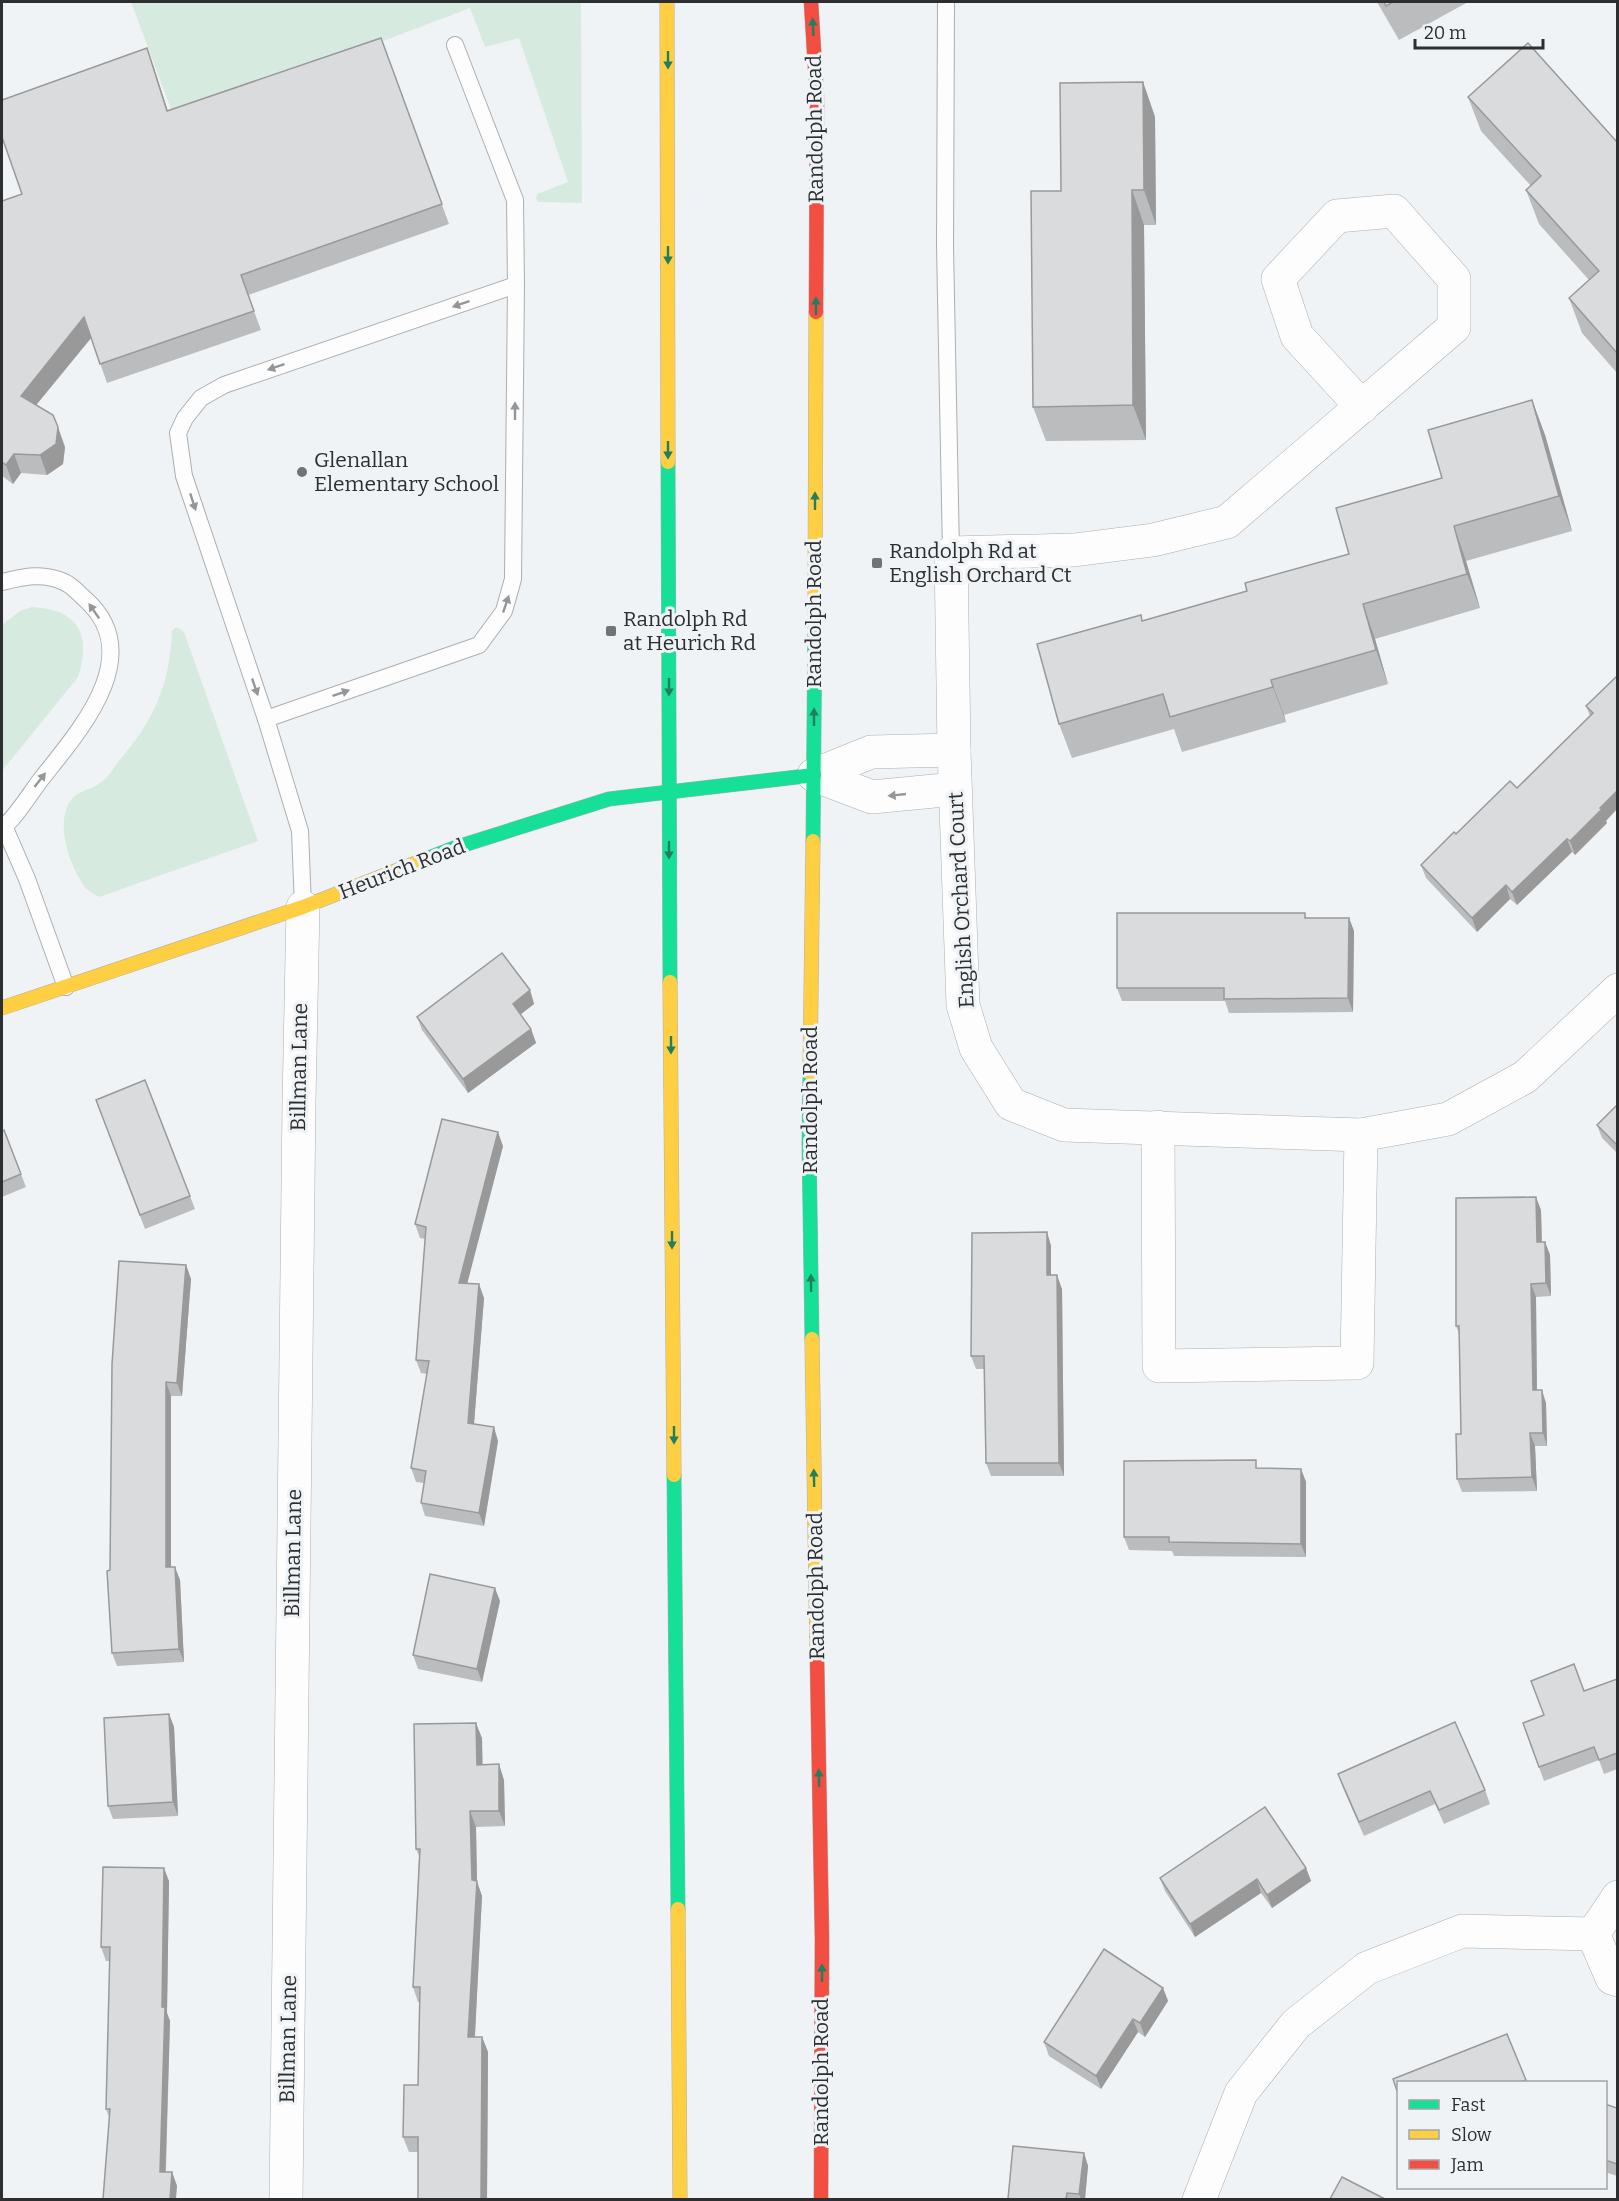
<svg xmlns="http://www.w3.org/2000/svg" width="1619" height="2201" viewBox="0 0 1619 2201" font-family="Bitter,serif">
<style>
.green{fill:#d6eae0}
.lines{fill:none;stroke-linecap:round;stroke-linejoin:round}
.lane-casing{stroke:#acaeaf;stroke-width:18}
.street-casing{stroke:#acaeaf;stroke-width:34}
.fast-casing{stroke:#acaeaf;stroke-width:15}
.slow-casing{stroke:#acaeaf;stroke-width:15}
.jam-casing{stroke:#acaeaf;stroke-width:15}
.lane{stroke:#fdfdfe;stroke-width:16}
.street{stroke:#fdfdfe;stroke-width:33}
.fast{stroke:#16e098;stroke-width:14}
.slow{stroke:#ffcf43;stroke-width:14}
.jam{stroke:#f24e42;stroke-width:14}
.wall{fill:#bbbcbd}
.shaded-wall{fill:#99999a}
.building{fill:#dadbdc;stroke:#99999a;stroke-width:1.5}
.oneway{fill:#237e5f}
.oneway2{fill:#959697}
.poi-dot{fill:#717375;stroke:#eff3f6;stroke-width:2}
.labels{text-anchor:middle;stroke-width:6;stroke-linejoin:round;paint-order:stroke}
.street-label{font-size:21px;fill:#2d2e30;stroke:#eff3f6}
.poi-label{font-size:21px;fill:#2d2e30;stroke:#eff3f6;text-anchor:start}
</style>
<rect width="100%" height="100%" fill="#f0f3f5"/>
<g class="green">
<polygon points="131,2 581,2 582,203 538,202 536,199 537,194 568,182 519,38 485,47 470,8 175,120"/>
<path d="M32,607C78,609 92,635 78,677L2,771V625L20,611Z"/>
<path d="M175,628H179L184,632L258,841L99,897C93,894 86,890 82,883C69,863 57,827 68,805C77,788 87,793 100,783C107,779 113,769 118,762C153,722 170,685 172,631Z"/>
</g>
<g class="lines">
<defs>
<g id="lane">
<polyline points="946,2 945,246 951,553"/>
<path d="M2,582C23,577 43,572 64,582C72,585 79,594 85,599C148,655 79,731 42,778C31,792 15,819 2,828"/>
<polyline points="266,719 479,645 504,611 513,579 516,285 515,200 455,45"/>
<polyline points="4,826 27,879 66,987"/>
<polyline points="303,907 300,831 266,719 184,476 178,433 185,418 201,398 224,385 516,285"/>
</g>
<g id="street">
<polyline points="1362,407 1297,336 1278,279 1337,216 1394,211 1454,279 1454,327 1227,522 1153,540 1074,550 951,553 954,750 963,1005 976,1048 1011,1104 1064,1125 1361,1135 1448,1119 1525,1077 1618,990"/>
<polyline points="814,775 872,797 955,789"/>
<polyline points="814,775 871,752 954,750"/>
<polyline points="1158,1127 1159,1366 1357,1363 1361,1135"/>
<polyline points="1593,1934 1612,1978 1618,1980"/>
<polyline points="1593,1934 1618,1897"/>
<polyline points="286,2200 299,1102 303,907"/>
<polyline points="1199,2200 1241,2093 1296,2024 1367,1968 1462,1931 1593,1934"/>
</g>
<g id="fast">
<polyline points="668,462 670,982"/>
<polyline points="813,841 815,615"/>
<polyline points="421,861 454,848 609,799 814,775"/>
<polyline points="810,1073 809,1143 812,1339"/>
<polyline points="674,1475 678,1909"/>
</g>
<g id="slow">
<polyline points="667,2 668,462"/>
<polyline points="815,615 816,312"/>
<polyline points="670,982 674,1475"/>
<polyline points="2,1008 303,907 421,861"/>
<polyline points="810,1073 813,841"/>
<polyline points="812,1339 817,1658"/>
<polyline points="678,1909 680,2200"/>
</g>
<g id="jam">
<polyline points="811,2 817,100 816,312"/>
<polyline points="817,1658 822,1940 821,2200"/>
</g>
</defs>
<use href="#lane" class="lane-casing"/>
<use href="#street" class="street-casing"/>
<use href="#fast" class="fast-casing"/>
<use href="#slow" class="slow-casing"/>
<use href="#jam" class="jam-casing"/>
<use href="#lane" class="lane"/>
<use href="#street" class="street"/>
<use href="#fast" class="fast"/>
<use href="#slow" class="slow"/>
<use href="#jam" class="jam"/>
</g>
<g class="wall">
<polygon points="1377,2 1468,2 1399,40"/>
<polygon points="381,38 449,224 248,295 261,330 107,383 91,337 36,405 65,447 63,464 47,475 21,473 13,484 2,476 2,201 22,194 147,48 168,111"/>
<polygon points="1143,82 1155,117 1156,225 1144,225 1146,440 1046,441 1033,407 1061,191"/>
<polygon points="1468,97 1617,142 1617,373 1582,333 1569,298 1589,280 1539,224 1526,190 1531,186 1481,131"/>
<polygon points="1532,400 1545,435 1572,531 1466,561 1480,608 1375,639 1388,684 1284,715 1286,722 1182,752 1174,729 1072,758 1059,724 1143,621 1247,591 1349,554 1442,478"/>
<polygon points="1617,676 1606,821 1607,823 1575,855 1572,852 1517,905 1510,899 1477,932 1426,878 1421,865 1456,834 1517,788 1590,716 1586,706"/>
<polygon points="1305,913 1306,918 1349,918 1354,931 1353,1012 1229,1013 1225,1001 1122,1001 1117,988"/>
<polygon points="530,990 534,1004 520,1015 531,1029 536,1043 468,1093 422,1030 417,1017"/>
<polygon points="145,1080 195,1209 145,1229 96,1100"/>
<polygon points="1617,1105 1617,1153 1602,1138 1597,1125"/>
<polygon points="4,1130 26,1187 2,1197 2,1131"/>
<polygon points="503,1146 467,1283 484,1298 474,1424 498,1441 484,1526 425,1516 421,1503 424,1483 416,1482 411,1468 427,1374 421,1373 416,1360 425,1239 420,1238 415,1224"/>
<polygon points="1541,1210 1542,1242 1545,1242 1550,1255 1551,1296 1536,1297 1537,1390 1546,1403 1547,1446 1535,1446 1537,1491 1462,1492 1457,1479 1461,1434 1459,1333 1456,1326"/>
<polygon points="1047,1232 1051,1246 1051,1275 1062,1289 1064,1476 991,1476 986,1463 984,1369 976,1369 971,1356"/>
<polygon points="186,1265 191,1279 182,1396 171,1396 171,1567 180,1580 184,1662 117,1666 112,1653"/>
<polygon points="1259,1468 1301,1469 1306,1482 1306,1557 1174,1556 1172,1551 1129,1550 1124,1537"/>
<polygon points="500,1601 482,1682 418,1669 413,1655"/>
<polygon points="1617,1679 1617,1769 1604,1774 1599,1760 1544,1781 1523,1723 1544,1715 1584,1691"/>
<polygon points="169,1714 174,1727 178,1816 113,1819 108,1806"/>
<polygon points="482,1738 482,1765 504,1780 505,1826 476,1827 477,1882 482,1896 475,2037 482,2037 488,2052 487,2199 418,2199 418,2152 409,2152 403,2137 418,2085 420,2002 418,2002 413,1987 419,1856 416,1849"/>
<polygon points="1338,1774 1485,1790 1490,1804 1444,1824 1435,1804 1364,1836 1343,1788"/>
<polygon points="1306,1868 1311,1881 1272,1908 1261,1893 1195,1937 1165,1891 1160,1878"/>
<polygon points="169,1881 167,2013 170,2021 166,2172 172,2172 177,2186 109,2117 106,2109 110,1961 106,1961 101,1947"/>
<polygon points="1163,1988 1168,2001 1145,2037 1138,2032 1101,2089 1049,2056 1044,2042"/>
<polygon points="1605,2104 1617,2108 1617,2176 1605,2172"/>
<polygon points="1084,2153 1088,2166 1085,2199 1008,2199"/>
</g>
<g class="shaded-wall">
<polygon points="147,48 154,68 174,131 167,111"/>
<polygon points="1143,82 1155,117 1156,225 1144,190"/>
<polygon points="1132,190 1144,225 1146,440 1133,405"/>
<polygon points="84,317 92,337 28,415 21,396"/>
<polygon points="1532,400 1545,435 1572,531 1559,496"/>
<polygon points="58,427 65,447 63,464 47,475 40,455"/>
<polygon points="14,454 21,473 13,484 6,465"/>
<polygon points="1454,526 1466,561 1480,608 1467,574"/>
<polygon points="1363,604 1375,639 1388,684 1376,650"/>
<polygon points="1271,680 1284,715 1286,722 1273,687"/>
<polygon points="1617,791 1617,809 1606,821 1607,823 1575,855 1570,841 1600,808"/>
<polygon points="1567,839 1572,852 1517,905 1512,892"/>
<polygon points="1506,885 1510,899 1477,932 1472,918"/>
<polygon points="1349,918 1354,931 1353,1012 1348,998"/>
<polygon points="530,990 534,1004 517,1017 513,1004"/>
<polygon points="531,1029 536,1043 468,1093 463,1079"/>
<polygon points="498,1132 503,1146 464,1296 459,1283"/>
<polygon points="1536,1197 1541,1210 1542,1256 1537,1242"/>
<polygon points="1047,1232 1051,1246 1051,1289 1047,1275"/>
<polygon points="1545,1242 1550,1255 1551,1296 1546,1283"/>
<polygon points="186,1265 191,1279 182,1396 177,1383"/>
<polygon points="1057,1275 1062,1289 1064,1476 1059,1463"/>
<polygon points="479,1284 484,1298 473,1436 468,1423"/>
<polygon points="1531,1284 1536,1297 1537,1403 1533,1390"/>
<polygon points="166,1382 171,1396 171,1581 166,1567"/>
<polygon points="1542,1390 1546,1403 1547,1446 1543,1433"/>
<polygon points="494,1427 498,1441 484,1526 479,1513"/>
<polygon points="1530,1433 1535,1446 1537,1491 1532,1477"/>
<polygon points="1301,1469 1306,1482 1306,1557 1301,1544"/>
<polygon points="175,1567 180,1580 184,1662 179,1649"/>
<polygon points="495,1588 500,1601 482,1682 477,1669"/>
<polygon points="169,1714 174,1727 178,1816 173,1802"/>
<polygon points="476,1723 482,1738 483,1780 477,1765"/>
<polygon points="499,1764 504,1780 505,1826 499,1811"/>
<polygon points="470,1811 476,1827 477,1882 482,1896 474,2052 468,2037 472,1880"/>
<polygon points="164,1868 169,1881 167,2013 170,2021 165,2185 160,2172"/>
<polygon points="1306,1868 1311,1881 1272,1908 1267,1895"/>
<polygon points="1257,1879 1261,1893 1195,1937 1190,1924"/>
<polygon points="1163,1988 1168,2001 1145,2037 1140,2023"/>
<polygon points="1133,2019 1138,2032 1101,2089 1096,2076"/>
<polygon points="482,2037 488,2052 487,2199 481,2199"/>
<polygon points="1084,2153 1088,2166 1085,2199 1081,2199 1079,2194"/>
<polygon points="172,2172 177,2186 176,2199 170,2199"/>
</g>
<g class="building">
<polygon points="1384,2 1393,2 1386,6"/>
<polygon points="381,38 442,204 241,275 254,311 100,364 84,317 21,396 53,415 58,427 56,444 40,455 14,454 6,465 2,462 2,201 22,194 2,137 2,100 147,48 167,111"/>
<polygon points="1528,43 1617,142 1617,353 1569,298 1599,271 1526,190 1541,176 1468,97"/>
<polygon points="1143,82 1144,190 1132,190 1133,405 1033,407 1031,191 1061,191 1060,83"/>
<polygon points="1532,400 1559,496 1454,526 1467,574 1363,604 1376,650 1271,680 1273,687 1170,717 1163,694 1059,724 1037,644 1141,615 1142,621 1247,591 1245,583 1349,554 1336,508 1442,478 1428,430"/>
<polygon points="1617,676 1617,791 1600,808 1602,809 1570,841 1567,839 1512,892 1506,885 1472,918 1421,865 1454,832 1456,834 1510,781 1517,788 1593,713 1586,706"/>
<polygon points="1117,913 1305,913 1305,918 1349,918 1348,998 1224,999 1224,988 1117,988"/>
<polygon points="502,953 530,990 513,1004 531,1029 463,1079 417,1017"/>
<polygon points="145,1080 190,1196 140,1215 96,1100"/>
<polygon points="1617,1105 1617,1145 1597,1125"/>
<polygon points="442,1119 498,1132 459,1283 479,1284 468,1423 494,1427 479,1513 421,1503 426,1471 411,1468 429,1361 416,1360 426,1227 415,1224"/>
<polygon points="4,1130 21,1174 2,1182 2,1131"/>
<polygon points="1536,1197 1537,1242 1545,1242 1546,1283 1531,1284 1533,1390 1542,1390 1543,1433 1530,1433 1532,1477 1457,1479 1456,1434 1461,1434 1459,1326 1456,1326 1456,1198"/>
<polygon points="1047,1232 1047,1275 1057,1275 1059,1463 986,1463 984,1356 971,1356 972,1233"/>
<polygon points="119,1261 186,1265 177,1383 166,1382 166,1567 175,1567 179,1649 112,1653 107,1571 110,1570 112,1364"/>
<polygon points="1256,1460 1256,1468 1301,1469 1301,1544 1169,1542 1169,1537 1124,1537 1124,1461"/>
<polygon points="430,1574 495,1588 477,1669 413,1655"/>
<polygon points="1574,1664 1584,1691 1617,1679 1617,1753 1599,1760 1594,1747 1539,1767 1523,1723 1544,1715 1531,1681"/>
<polygon points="169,1714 173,1802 108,1806 104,1718"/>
<polygon points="1455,1722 1485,1790 1439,1810 1430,1791 1359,1822 1338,1774"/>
<polygon points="476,1723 477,1765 499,1764 499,1811 470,1811 472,1880 477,1881 468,2037 482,2037 481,2199 418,2199 418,2137 403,2137 404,2085 418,2085 420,1987 413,1987 420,1849 416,1849 414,1724"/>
<polygon points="1265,1807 1306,1868 1267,1895 1257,1879 1190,1924 1160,1878"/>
<polygon points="103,1867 164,1868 162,2007 165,2007 160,2172 172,2172 170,2199 103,2199 110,2109 106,2109 110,1947 101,1947"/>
<polygon points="1104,1949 1163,1988 1140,2023 1133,2019 1096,2076 1044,2042"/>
<polygon points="1507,2034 1526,2080 1520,2082 1398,2082 1398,2094 1393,2079"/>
<polygon points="1605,2104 1617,2108 1617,2164 1605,2160"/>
<polygon points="1013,2146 1084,2153 1079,2194 1067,2193 1066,2199 1008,2199"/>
<polygon points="1342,2177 1385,2199 1330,2199"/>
</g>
<defs><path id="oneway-solid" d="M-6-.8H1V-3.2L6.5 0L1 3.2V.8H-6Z" transform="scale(1.5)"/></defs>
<g class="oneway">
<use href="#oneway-solid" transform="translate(813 27) rotate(-93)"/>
<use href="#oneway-solid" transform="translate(668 60) rotate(90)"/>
<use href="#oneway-solid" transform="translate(668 255) rotate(90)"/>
<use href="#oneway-solid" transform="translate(816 306) rotate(-90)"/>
<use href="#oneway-solid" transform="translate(668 450) rotate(90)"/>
<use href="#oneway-solid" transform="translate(815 501) rotate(-90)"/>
<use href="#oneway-solid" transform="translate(669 687) rotate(90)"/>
<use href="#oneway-solid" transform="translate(814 717) rotate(-90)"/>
<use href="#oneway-solid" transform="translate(669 850) rotate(90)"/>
<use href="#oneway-solid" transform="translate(671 1045) rotate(90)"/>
<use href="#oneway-solid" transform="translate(672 1240) rotate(90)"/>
<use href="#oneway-solid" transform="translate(811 1283) rotate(-91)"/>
<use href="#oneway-solid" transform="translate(674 1435) rotate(90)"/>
<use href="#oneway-solid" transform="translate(814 1478) rotate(-91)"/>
<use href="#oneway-solid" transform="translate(819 1778) rotate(-91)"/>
<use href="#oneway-solid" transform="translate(822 1973) rotate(-90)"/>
</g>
<g class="oneway2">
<use href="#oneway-solid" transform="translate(461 304) rotate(161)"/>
<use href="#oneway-solid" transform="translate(276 367) rotate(161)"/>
<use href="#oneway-solid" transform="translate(515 411) rotate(-90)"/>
<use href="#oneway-solid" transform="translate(193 502) rotate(72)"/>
<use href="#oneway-solid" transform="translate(506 604) rotate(-71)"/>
<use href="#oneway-solid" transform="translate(94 611) rotate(-125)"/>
<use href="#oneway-solid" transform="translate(255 687) rotate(71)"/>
<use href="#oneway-solid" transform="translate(341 693) rotate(-19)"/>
<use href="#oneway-solid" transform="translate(40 780) rotate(-52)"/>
<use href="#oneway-solid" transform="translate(897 795) rotate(174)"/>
</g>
<g class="poi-dot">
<circle cx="302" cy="472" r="6"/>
<rect x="871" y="557" width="12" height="12" rx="3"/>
<rect x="605" y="625" width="12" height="12" rx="3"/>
</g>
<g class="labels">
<g class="street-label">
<text transform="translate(815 129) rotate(-91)" y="7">Randolph Road</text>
<text transform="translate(814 614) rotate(-90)" y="7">Randolph Road</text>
<text transform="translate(402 869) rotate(-21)" y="7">Heurich Road</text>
<text transform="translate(961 900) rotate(-93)" y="7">English Orchard Court</text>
<text transform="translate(299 1067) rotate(-89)" y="7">Billman Lane</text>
<text transform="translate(810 1100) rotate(-90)" y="7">Randolph Road</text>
<text transform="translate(293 1553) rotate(-89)" y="7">Billman Lane</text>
<text transform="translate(816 1586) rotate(-91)" y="7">Randolph Road</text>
<text transform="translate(288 2039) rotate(-89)" y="7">Billman Lane</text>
<text transform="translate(821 2072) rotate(-90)" y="7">Randolph Road</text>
</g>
<g class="poi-label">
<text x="314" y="467">Glenallan<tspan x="314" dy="24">Elementary School</tspan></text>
<text x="889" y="558">Randolph Rd at<tspan x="889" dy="24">English Orchard Ct</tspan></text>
<text x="623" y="626">Randolph Rd<tspan x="623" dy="24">at Heurich Rd</tspan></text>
</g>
</g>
<rect width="1619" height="2201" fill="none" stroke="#2d2e30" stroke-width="6"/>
<rect x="1397" y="2081" width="210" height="108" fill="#eff3f6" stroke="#a1a4a7" stroke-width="1.5"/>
<rect x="1409" y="2100" width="30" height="9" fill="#16e098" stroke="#a1a4a7" stroke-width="1.5"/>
<text x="1451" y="2111" font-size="18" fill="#2d2e30">Fast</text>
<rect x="1409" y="2130" width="30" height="9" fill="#ffcf43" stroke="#a1a4a7" stroke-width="1.5"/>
<text x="1451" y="2141" font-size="18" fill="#2d2e30">Slow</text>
<rect x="1409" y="2160" width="30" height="9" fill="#f24e42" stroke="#a1a4a7" stroke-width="1.5"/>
<text x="1451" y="2171" font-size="18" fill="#2d2e30">Jam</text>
<path d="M1415 39v9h128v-9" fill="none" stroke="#2d2e30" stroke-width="3"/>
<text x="1424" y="39" font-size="18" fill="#2d2e30" stroke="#eff3f6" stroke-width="4.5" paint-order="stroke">20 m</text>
</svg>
